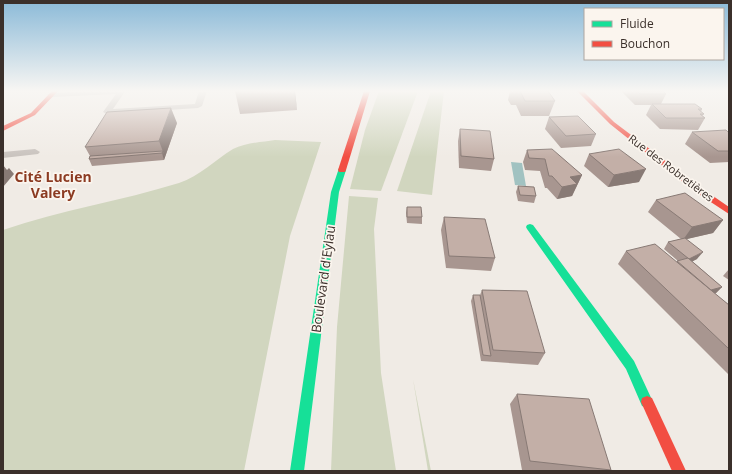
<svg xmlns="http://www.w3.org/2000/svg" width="732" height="474" viewBox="0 0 732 474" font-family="'Open Sans',sans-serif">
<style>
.green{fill:#d1d6bf}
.water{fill:#a1c2c1}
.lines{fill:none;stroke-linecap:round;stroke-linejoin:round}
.lane{fill:#c9c3be;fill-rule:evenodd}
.fast{fill:#16e098;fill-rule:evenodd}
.jam{fill:#f24e42;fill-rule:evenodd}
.wall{fill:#a89690}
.shaded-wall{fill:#887a75}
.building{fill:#c3afa7;stroke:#887a75}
.labels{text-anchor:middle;stroke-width:3.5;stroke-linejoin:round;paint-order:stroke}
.far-street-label{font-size:11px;fill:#3b302b;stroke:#fbf5ee}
.street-label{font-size:13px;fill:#3b302b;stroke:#fbf5ee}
.neighbourhood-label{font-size:14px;font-weight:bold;fill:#8c3b22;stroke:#fbf5ee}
</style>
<rect width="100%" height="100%" fill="#f0ebe5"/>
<g class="green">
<polygon points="379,91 418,91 381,191 350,189 365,130"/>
<polygon points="431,91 444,91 432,195 397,191"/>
<path d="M275,140L321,142L290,236L244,471H3V230C61,210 121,201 179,183C200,176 215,160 233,149C245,143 262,142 275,140Z"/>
<polygon points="349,196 378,198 374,229 381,373 396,471 331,471 337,327"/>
<polygon points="413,379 431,471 428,471"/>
</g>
<polygon class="water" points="511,162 522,163 526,186 515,185"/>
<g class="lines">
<g class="lane">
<polygon points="83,91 129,91 124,93 113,109 195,104 199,91 207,91 202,106 198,108 107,114 103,112 116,94 51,97 47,95 51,93"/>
<polygon points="35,149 40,152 38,154 3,158 3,152"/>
</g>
<g class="fast">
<polygon points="339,168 345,168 346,170 339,192 304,471 290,471 331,192"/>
<polygon points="530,224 533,225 634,361 653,402 652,406 647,408 642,406 626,369 527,229 526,227 527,225"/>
</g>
<g class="jam">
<polygon points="52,91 58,91 35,115 3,131 3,126 31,113"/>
<polygon points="364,91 370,91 346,170 345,172 339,172 338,170"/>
<polygon points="577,91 583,91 614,122 700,187 729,207 729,214 694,191 610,124"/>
<polygon points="647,396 652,398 686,471 672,471 641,402 642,398"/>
</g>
</g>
<g class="wall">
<polygon points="235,91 295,91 297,110 240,114"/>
<polygon points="510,91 548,91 555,101 549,116 521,116 516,105 511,105 508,100"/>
<polygon points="622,91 663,91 666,94 661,104 702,109 701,112 704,114 702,116 705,118 698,130 660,129 646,115 651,105 635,105 622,92"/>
<polygon points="549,117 596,134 591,146 561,148 545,129"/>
<polygon points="177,123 164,160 92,166 89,159 90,156 85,147"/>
<polygon points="460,129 494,159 491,171 459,168 458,141"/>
<polygon points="692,132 729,133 729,162 710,163 685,144"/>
<polygon points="527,150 582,175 572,196 557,199 547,188 545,188 540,171 525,170 523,162"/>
<polygon points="589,154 639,182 608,187 584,166"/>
<polygon points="518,186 536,196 534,203 518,201 516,192"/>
<polygon points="656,200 723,220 713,233 686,239 697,259 692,261 722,287 715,294 729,305 729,374 728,374 618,264 626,251 677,262 678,261 664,249 668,242 681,239 648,212"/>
<polygon points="407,207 422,217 422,224 407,223 406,213"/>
<polygon points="444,217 495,258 491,271 446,268 441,230"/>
<polygon points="729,269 729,280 723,276"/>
<polygon points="482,290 545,353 538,365 481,361 471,301 473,295 480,295"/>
<polygon points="517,394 611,470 610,471 530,471 522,470 510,404"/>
</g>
<g class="shaded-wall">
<polygon points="294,91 295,91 297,110"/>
<polygon points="171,108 177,123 165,157 159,141"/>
<polygon points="163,151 165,157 164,160 162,153"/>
<polygon points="3,165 7,170 9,168 14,174 3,187"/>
<polygon points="646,169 639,182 608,187 614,175"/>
<polygon points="582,175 572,196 557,199 562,187 570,177"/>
<polygon points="723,220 713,233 683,240 692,227"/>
<polygon points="703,252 697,259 684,266 689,259"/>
<polygon points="722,287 716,293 705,297 711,290"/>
</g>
<g class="building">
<polygon points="235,91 254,91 235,92"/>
<polygon points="520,91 548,91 555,101 525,101"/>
<polygon points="637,91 663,91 666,94 640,94"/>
<polygon points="652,104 695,104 702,109 698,109 704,114 700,114 705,118 666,118"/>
<polygon points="171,108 159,141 85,147 107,112"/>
<polygon points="578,116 596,134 566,136 549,117"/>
<polygon points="460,129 490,131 494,159 461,156"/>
<polygon points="726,130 729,133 729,151 718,151 692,132"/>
<polygon points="552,149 582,175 570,177 577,184 562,187 552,176 549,176 545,159 529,158 527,150"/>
<polygon points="619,149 646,169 614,175 589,154"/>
<polygon points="163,151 162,153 89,159 90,156"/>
<polygon points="518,186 534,187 536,196 520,195"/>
<polygon points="685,193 723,220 692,227 656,200"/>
<polygon points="407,207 421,207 422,217 407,217"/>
<polygon points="444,217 485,219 495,258 449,256"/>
<polygon points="685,238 703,252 689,259 668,242"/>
<polygon points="655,244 729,305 729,349 626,251"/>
<polygon points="688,258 722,287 711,290 677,261"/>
<polygon points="482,290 527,291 545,353 493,350"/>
<polygon points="473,295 480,295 491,356 483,355"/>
<polygon points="517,394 589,399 611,470 530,461"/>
</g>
<linearGradient id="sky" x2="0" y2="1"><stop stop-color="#8bbad8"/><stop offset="0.58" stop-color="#f8f6f3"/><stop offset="1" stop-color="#f8f6f3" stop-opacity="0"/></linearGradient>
<rect width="732" height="157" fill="url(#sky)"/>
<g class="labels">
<g class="far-street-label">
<text transform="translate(671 168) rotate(37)" y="4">Rue des Robretières</text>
</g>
<g class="street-label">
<text transform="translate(323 279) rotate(-82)" y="5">Boulevard d'Eylau</text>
</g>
<g class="neighbourhood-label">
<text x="53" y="182">Cité Lucien<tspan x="53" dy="16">Valery</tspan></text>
</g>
</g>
<rect width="732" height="474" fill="none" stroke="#3b302b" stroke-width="8"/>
<rect x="584" y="8" width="140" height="52" fill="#fbf5ee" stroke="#aea6a0"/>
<rect x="592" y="21" width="20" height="6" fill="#16e098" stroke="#aea6a0"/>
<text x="620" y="28" font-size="12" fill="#3b302b">Fluide</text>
<rect x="592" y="41" width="20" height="6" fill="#f24e42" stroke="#aea6a0"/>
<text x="620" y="48" font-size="12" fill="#3b302b">Bouchon</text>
</svg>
